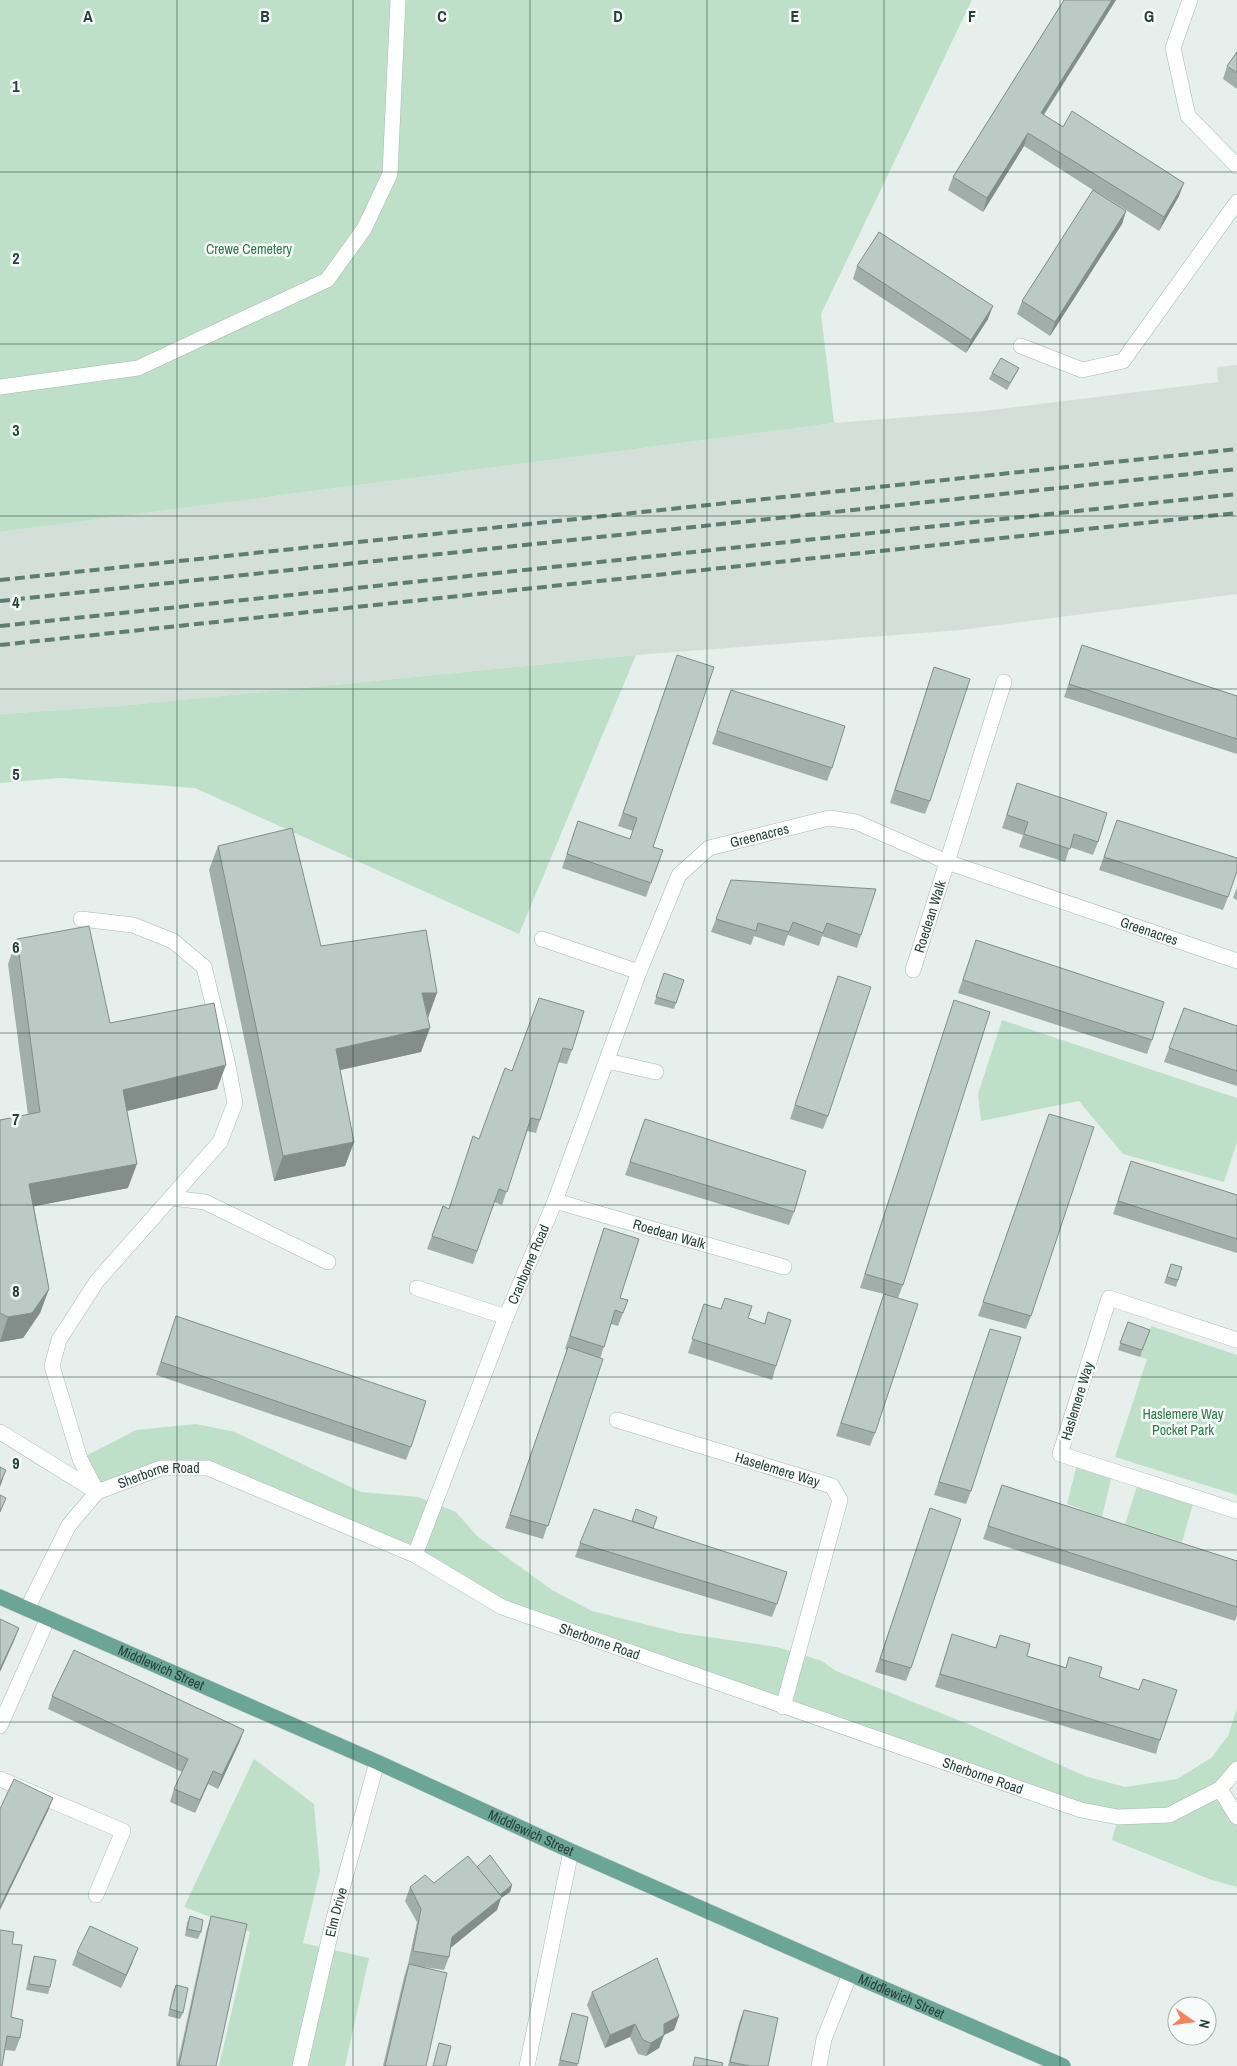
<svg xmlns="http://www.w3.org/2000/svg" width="1237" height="2066" viewBox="0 0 1237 2066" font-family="'Archivo Narrow',sans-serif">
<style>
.built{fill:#d4dfda}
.green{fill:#bfe0c8}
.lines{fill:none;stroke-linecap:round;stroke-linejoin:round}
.minor-casing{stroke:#a8b8b2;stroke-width:16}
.major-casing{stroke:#c2cac8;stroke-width:16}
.minor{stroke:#fff;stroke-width:15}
.major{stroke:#6aa596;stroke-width:15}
.rail{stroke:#5f7d75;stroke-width:4;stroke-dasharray:10 5;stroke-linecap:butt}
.wall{fill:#a1aea9}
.shaded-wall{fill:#838d89}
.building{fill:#bbcac4;stroke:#838d89}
.grid{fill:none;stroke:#24423a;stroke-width:1;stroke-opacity:0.55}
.labels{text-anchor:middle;stroke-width:5;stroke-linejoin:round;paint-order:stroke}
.park-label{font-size:14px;fill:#2d7a4b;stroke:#f7fbf9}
.street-label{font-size:14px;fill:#24423a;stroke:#f7fbf9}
.grid-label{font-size:16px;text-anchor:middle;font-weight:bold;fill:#24423a;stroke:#f7fbf9;stroke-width:5;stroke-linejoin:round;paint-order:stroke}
</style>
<rect width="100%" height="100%" fill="#e6efeb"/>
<polygon class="built" points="1237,365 1237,594 961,630 636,655 120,706 0,714 0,532 834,423 984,411 1218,382 1217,367"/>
<g class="green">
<polygon points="0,0 972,0 821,314 834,423 0,532"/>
<polygon points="636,655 519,934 195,788 61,778 0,783 0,714 120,706"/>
<polygon points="1002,1020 1237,1098 1237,1142 1224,1182 1123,1154 1079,1101 981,1121 978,1094"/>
<polygon points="1151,1326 1237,1355 1237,1495 1115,1457 1147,1359 1140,1357"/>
<polygon points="196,1424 235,1432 361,1492 418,1497 456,1512 477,1536 519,1566 552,1590 592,1611 680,1633 777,1647 822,1661 836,1671 973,1726 1085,1776 1125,1787 1177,1779 1211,1758 1228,1736 1237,1708 1237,1769 1220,1789 1237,1817 1237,1887 1209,1879 1112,1840 1118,1818 502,1607 450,1576 208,1468 161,1468 97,1492 80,1459 136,1430"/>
<polygon points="1078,1460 1113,1471 1102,1517 1067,1504"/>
<polygon points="1139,1480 1195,1497 1182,1542 1125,1524"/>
<polygon points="254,1759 314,1804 320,1871 303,1943 369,1958 345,2066 219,2066 250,1932 184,1907"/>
</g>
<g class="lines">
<defs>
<g id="minor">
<polyline points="1190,0 1173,48 1188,116 1237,166"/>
<polyline points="1021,346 1082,370 1123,361 1237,202"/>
<polyline points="0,387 138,368 327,280 364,229 390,174 398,0"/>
<polyline points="81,919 133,925 173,941 204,967 227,1061 235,1103 220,1142 97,1281 59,1340 52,1366 80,1459 97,1492"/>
<polyline points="542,939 639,972"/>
<path id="s1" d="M913,970L1004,682"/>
<polyline points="607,1061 656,1072"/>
<polyline points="172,1198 205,1202 328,1262"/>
<path id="s2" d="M555,1201L784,1267"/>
<polyline points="417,1288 506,1317"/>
<polyline points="1237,1340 1109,1298 1060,1454 1237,1511"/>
<path id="s3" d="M617,1420L832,1486L840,1500L783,1707"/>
<polyline points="0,1432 97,1492"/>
<path id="s4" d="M415,1555L506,1317L555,1201L639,972L679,875L709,848L829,818L856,822L947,862L1237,961"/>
<path id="s5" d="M27,1609L69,1525L97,1492L161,1468H208L415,1555L502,1607L1081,1810L1118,1817L1169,1815L1220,1789L1237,1769"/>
<polyline points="0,1726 48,1618"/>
<polyline points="0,1779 123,1831 96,1895"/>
<polyline points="1220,1789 1237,1817"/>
<path id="s6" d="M300,2066L334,1918L377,1762"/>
<polyline points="527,2066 571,1851"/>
<polyline points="819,2066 824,2039 850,1974"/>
</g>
<g id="major">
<path id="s7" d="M0,1597L377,1762L571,1851L850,1974L1063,2066"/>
</g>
</defs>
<use href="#minor" class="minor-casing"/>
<use href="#major" class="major-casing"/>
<use href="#minor" class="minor"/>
<use href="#major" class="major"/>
<g class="rail">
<polyline points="0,580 1237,449"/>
<polyline points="0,601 1237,469"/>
<polyline points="0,626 1237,494"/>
<polyline points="0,645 1237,513"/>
</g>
</g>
<g class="wall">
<polygon points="1064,0 1116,0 1044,115 1179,196 1159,231 1096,191 1126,211 1122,224 1050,336 1017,314 1022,301 1093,190 1024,146 983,212 948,190 953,177"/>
<polygon points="1237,52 1237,89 1223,79 1227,66"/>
<polygon points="857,266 988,319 966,353 853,279"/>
<polygon points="1019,368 1016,374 1007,390 989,379 992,373"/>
<polygon points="1082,645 1237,696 1237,754 1064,697"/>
<polygon points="677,655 653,847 663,850 646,897 562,868 578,821 630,839 633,831 618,826"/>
<polygon points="934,667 930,801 925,814 890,803"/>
<polygon points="731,690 832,768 827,781 712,744"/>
<polygon points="1017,783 1098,842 1093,855 1070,847 1065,862 1019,847 1023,835 1002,828"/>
<polygon points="1117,820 1228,897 1223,910 1099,870"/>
<polygon points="218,846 321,946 428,1018 421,1052 340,1070 354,1142 345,1166 274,1181 209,870"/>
<polygon points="731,880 861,935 857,948 822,936 819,946 788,935 784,946 754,936 751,945 711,932"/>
<polygon points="1237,887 1237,900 1233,898"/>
<polygon points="17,939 110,1023 217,1089 127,1111 128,1188 34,1206 49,1289 40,1313 23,1338 0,1342 0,1120 28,1115 8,964"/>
<polygon points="976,940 1152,1040 1147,1054 958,993"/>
<polygon points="664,973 684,980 674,1009 654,1004"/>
<polygon points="838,976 828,1116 823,1129 790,1119"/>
<polygon points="539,998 572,1050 567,1064 558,1062 536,1133 527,1131 502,1205 494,1202 473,1264 427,1249 443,1206 449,1209 512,1071"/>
<polygon points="954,1000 903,1285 898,1298 875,1433 870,1446 836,1436 884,1294 860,1288"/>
<polygon points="1184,1008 1237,1026 1237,1086 1164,1062"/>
<polygon points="1049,1114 1031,1316 1026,1329 978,1316"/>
<polygon points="645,1119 794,1212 789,1225 625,1175"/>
<polygon points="1131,1161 1237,1195 1237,1253 1113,1214"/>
<polygon points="604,1228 620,1298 628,1300 618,1326 611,1324 543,1539 505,1528 567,1350 565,1349"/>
<polygon points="1171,1264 1182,1267 1176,1287 1164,1283"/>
<polygon points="704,1304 764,1324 768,1312 776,1366 772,1380 688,1353"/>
<polygon points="176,1316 411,1447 406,1460 156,1375"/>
<polygon points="1128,1322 1150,1330 1140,1357 1118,1350"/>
<polygon points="986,1342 971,1491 966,1504 934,1495"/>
<polygon points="1002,1485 1237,1561 1237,1615 1235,1621 983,1539"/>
<polygon points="930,1508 911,1668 906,1681 875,1672"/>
<polygon points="653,1528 777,1604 772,1617 575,1557 580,1543"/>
<polygon points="952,1634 995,1648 1000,1635 1027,1656 1099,1677 1160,1740 1156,1754 935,1687"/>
<polygon points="52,1696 244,1730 239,1743 218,1789 208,1784 195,1813 170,1802 174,1789 182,1772 48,1709"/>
<polygon points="477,1867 512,1885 510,1892 501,1898 497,1910 450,1948 449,1957 444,1970 416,1966 426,2066 383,2066 404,1977 408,1964 417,1922 405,1901 410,1887 434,1883"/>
<polygon points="190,1916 201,1932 198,1939 185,1936 187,1923"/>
<polygon points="211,1916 216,2066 177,2066 207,1929"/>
<polygon points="12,1944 11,2017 20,2038 15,2051 5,2050"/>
<polygon points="77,1952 133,1961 121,1988 72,1965"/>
<polygon points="34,1956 50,1987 48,1994 26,1990 32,1963"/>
<polygon points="176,1985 183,2013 180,2019 168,2016 173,1991"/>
<polygon points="592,1992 679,2016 674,2030 664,2035 659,2048 646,2056 638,2054 630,2037 605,2048 587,2005"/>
<polygon points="744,2010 768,2066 728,2066 739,2023"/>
<polygon points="572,2013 578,2064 577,2066 558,2066"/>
</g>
<g class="shaded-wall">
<polygon points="1112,0 1116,0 1036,126 1041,113"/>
<polygon points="1028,133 1024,146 983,212 987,198"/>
<polygon points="1184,183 1179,196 1159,231 1164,217"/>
<polygon points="1126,211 1122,224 1050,336 1055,322"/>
<polygon points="993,306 988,319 966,353 971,340"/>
<polygon points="422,993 437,993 428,1018"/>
<polygon points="430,1028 421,1052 327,1073 336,1049"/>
<polygon points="226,1065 217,1089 114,1114 123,1090"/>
<polygon points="354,1142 345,1166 274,1181 283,1156"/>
<polygon points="137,1164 128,1188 21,1209 29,1184"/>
<polygon points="49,1289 40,1313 23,1338 0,1342 8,1317"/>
<polygon points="6,1470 0,1487 0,1483"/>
<polygon points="19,1628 14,1641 0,1672 0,1669"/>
<polygon points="244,1730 239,1743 218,1789 222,1775"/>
<polygon points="213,1771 208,1784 195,1813 200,1800"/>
<polygon points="53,1798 48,1811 0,1910 0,1907"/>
<polygon points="512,1885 510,1892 501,1898 497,1910 447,1951 452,1937 496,1897"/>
<polygon points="138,1948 133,1961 121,1988 126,1975"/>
<polygon points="679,2016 674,2030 664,2035 659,2048 646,2056 651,2043 664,2024"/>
<polygon points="635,2024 630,2037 605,2048 610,2035"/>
</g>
<g class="building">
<polygon points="1064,0 1112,0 1041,113 1063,127 1072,111 1184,183 1164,217 1028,133 987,198 953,177"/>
<polygon points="1237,52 1237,73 1227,66"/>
<polygon points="1093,190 1126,211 1055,322 1022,301"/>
<polygon points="879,232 993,306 971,340 857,266"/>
<polygon points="1001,358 1019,368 1010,383 992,373"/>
<polygon points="1082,645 1237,696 1237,739 1069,684"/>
<polygon points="677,655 714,667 653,847 663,850 651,883 567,854 578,821 630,839 637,818 623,813"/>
<polygon points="934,667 970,679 930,801 895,790"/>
<polygon points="731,690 845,726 832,768 717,731"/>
<polygon points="1017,783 1107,813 1098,842 1074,834 1070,849 1024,834 1028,822 1007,815"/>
<polygon points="1117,820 1237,858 1237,871 1228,897 1104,857"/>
<polygon points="292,828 321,946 426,930 437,993 422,993 430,1028 336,1049 354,1142 283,1156 218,846"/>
<polygon points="731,880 876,889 861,935 827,923 823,933 793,922 789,932 758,923 756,931 716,919"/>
<polygon points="89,926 110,1023 214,1003 226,1065 123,1090 137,1164 29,1184 49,1289 32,1313 8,1317 0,1313 0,1120 40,1112 17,939"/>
<polygon points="976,940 1164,1002 1152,1040 963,980"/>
<polygon points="664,973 684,980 676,1003 656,997"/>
<polygon points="838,976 871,987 828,1116 795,1105"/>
<polygon points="539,998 584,1011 572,1050 563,1048 540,1120 531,1118 507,1192 499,1189 477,1251 432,1236 443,1206 449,1209 473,1136 479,1139 505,1068 512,1071"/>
<polygon points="954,1000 990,1012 903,1285 865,1274"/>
<polygon points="1184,1008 1237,1026 1237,1071 1169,1048"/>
<polygon points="1049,1114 1094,1127 1031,1316 983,1302"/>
<polygon points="645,1119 806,1171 794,1212 630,1162"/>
<polygon points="1131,1161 1237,1195 1237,1239 1118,1201"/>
<polygon points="604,1228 639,1239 620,1298 628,1300 623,1313 615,1310 604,1347 570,1336"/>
<polygon points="1171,1264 1182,1267 1178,1280 1167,1277"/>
<polygon points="884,1294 918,1304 875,1433 841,1423"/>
<polygon points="725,1298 752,1306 748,1318 765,1324 768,1312 791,1320 776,1366 692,1339 704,1304 721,1309"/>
<polygon points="176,1316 426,1401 411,1447 161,1362"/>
<polygon points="1128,1322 1150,1330 1142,1350 1120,1343"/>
<polygon points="990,1329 1021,1337 971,1491 939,1482"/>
<polygon points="568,1347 603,1359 548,1526 510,1515"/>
<polygon points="0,1467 6,1470 0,1483"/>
<polygon points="1002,1485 1237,1561 1237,1607 988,1526"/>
<polygon points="0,1495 6,1498 0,1512"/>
<polygon points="930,1508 961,1519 911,1668 880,1659"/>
<polygon points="594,1509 787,1572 777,1604 580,1543"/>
<polygon points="636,1509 657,1517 653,1528 632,1521"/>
<polygon points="0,1619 19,1628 0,1669"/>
<polygon points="952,1634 996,1648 1000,1635 1030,1644 1027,1656 1066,1668 1069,1657 1102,1667 1099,1677 1139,1690 1143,1679 1177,1690 1160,1740 940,1674"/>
<polygon points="74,1650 244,1730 222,1775 213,1771 200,1800 174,1789 188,1759 52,1696"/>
<polygon points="14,1779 53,1798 0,1907 0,1809"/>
<polygon points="490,1855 512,1885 500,1895 477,1867"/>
<polygon points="468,1856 502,1897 452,1937 449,1957 413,1951 421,1909 410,1887 425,1875 434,1883"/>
<polygon points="190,1916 203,1920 201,1932 187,1929"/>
<polygon points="211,1916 247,1924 216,2066 183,2066 179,2065"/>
<polygon points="90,1926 138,1948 126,1975 77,1952"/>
<polygon points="0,1930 14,1932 12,1944 22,1945 11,2017 23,2020 20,2038 7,2036 2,2066 0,2066"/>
<polygon points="34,1956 56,1960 50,1987 29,1984"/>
<polygon points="657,1958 679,2016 664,2024 664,2035 651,2043 643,2040 635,2024 610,2035 592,1992"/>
<polygon points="409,1964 447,1973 426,2066 385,2066"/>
<polygon points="176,1985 188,1988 183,2013 170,2009"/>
<polygon points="744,2010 778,2018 768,2066 750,2066 730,2062"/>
<polygon points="572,2013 588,2017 578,2064 560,2060"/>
<polygon points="439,2043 451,2046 446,2066 433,2066"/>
<polygon points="695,2057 723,2063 722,2066 693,2066"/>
</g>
<path class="grid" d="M177,0V2066M353,0V2066M530,0V2066M707,0V2066M884,0V2066M1060,0V2066M0,172H1237M0,344H1237M0,516H1237M0,689H1237M0,861H1237M0,1033H1237M0,1205H1237M0,1377H1237M0,1550H1237M0,1722H1237M0,1894H1237"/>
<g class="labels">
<g class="park-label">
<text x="249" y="254">Crewe Cemetery</text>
<text x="1183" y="1419">Haslemere Way<tspan x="1183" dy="16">Pocket Park</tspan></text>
</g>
<g class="street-label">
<text dy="5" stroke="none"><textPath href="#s4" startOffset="822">Greenacres</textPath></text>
<text dy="5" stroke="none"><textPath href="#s1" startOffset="56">Roedean Walk</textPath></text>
<text dy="5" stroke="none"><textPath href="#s4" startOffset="1234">Greenacres</textPath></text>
<text dy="5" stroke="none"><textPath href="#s2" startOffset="119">Roedean Walk</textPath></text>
<text dy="5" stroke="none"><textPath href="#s4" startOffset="312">Cranborne Road</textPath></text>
<text transform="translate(1077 1401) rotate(-73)" y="5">Haslemere Way</text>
<text dy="5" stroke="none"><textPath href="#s3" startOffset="168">Haselemere Way</textPath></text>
<text dy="5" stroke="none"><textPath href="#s5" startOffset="202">Sherborne Road</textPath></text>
<text dy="5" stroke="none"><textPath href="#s5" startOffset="682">Sherborne Road</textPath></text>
<text dy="5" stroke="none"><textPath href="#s7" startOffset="176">Middlewich Street</textPath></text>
<text dy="5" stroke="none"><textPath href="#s5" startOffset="1088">Sherborne Road</textPath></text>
<text dy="5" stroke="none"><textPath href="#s7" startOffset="581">Middlewich Street</textPath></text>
<text dy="5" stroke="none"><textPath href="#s6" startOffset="158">Elm Drive</textPath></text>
<text dy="5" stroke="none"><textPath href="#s7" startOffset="986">Middlewich Street</textPath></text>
</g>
</g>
<g class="grid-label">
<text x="88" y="22">A</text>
<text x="265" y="22">B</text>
<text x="442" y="22">C</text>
<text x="618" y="22">D</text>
<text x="795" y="22">E</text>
<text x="972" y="22">F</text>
<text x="1149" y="22">G</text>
<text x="16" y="92">1</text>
<text x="16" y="264">2</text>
<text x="16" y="436">3</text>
<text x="16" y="608">4</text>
<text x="16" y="780">5</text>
<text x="16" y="953">6</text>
<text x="16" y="1125">7</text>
<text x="16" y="1297">8</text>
<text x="16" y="1469">9</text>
</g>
<g transform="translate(1192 2021) rotate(103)"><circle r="24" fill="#f7fbf9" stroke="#a3b1ad"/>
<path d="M0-4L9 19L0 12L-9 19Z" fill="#f4845f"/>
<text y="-8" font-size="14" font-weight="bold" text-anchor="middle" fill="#24423a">N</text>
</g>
</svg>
